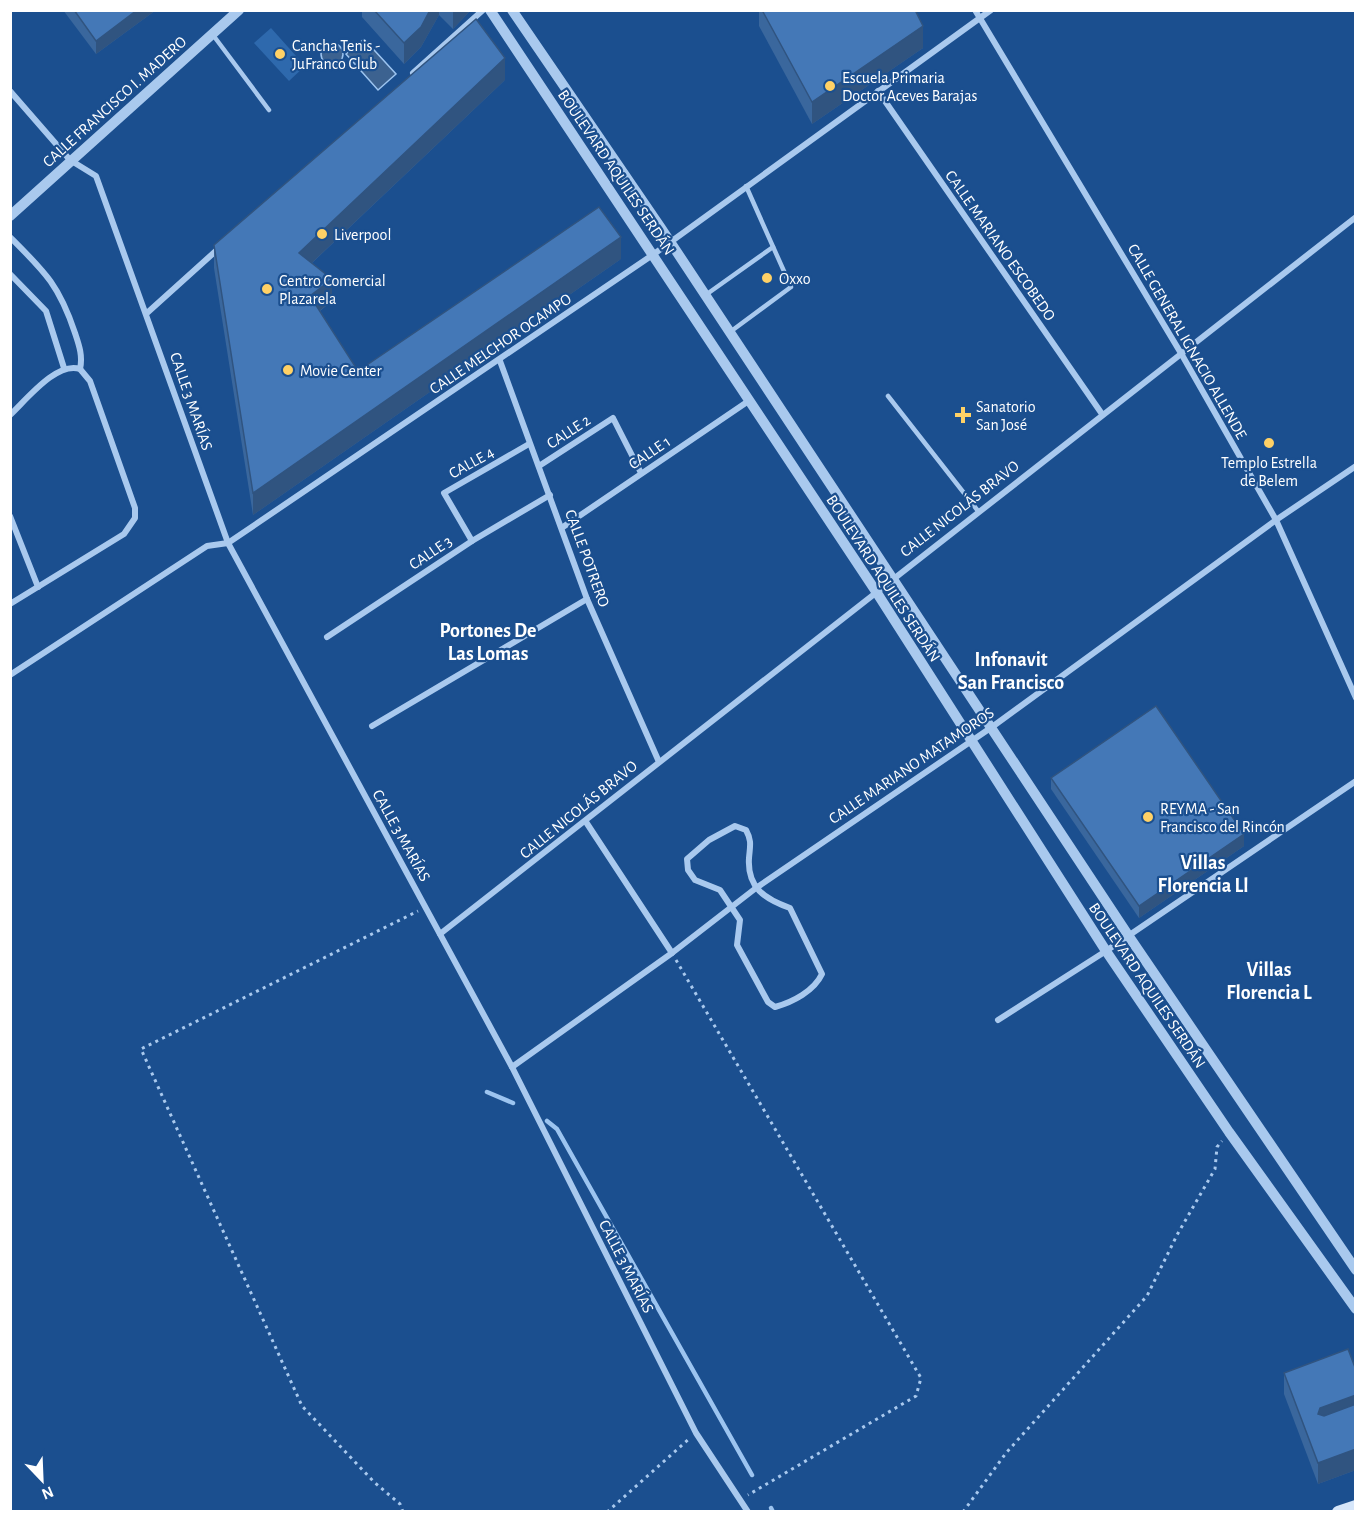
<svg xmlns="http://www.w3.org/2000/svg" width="1366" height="1522" viewBox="0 0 1366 1522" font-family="'Alegreya Sans',sans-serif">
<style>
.green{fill:#2e69ad}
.water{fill:#3c6290;stroke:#9cc4f0;stroke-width:1.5}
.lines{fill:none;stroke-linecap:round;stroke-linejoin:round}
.stream{stroke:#9cc4f0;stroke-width:4.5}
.path{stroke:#a9c9ee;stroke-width:3;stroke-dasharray:3 4.5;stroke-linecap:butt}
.service{stroke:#a9c9ee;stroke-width:4.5}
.minor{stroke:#a9c9ee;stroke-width:6}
.tertiary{stroke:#a9c9ee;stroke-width:10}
.secondary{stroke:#d6e6fa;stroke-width:12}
.wall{fill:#3a679d}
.shaded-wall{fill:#305480}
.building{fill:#4478b7;stroke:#305480;stroke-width:1.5}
.poi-dot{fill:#ffd166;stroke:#1b4f8f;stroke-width:2}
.labels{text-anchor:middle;stroke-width:4.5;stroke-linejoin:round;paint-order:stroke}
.poi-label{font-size:16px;fill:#fff;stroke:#1b4f8f;text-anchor:start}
.street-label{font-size:16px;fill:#fff;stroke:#1b4f8f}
.quarter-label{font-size:20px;font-weight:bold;fill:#fff;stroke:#1b4f8f}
</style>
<rect width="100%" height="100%" fill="#1b4f8f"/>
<polygon class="green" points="271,28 305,66 289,81 254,43"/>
<g class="water">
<polygon points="364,39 396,74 378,90 346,54"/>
<circle cx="332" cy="54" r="11"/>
</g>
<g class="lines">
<g class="stream">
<polyline points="487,1092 513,1103"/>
<polyline points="547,1121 557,1129 752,1475"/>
<polyline points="771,1508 773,1512"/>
</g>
<g class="path">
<polyline points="676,960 921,1378 916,1396 748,1495"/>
<polyline points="403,1512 400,1504 374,1482 302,1406 141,1049 418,911"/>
<polyline points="607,1512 690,1438"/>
<polyline points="963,1512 1006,1453 1147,1296 1177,1235 1215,1169 1217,1147 1222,1141"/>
</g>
<g class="service">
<polyline points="213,35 269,110"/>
<polyline points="707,294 773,247"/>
<polyline points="730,332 791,287 746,186"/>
<polyline points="888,396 978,511"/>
</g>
<g class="minor">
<polyline points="975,10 1182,355 1276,520 1356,698"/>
<polyline points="413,73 483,10"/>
<polyline points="10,91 70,160 96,176 228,543 512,1067 696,1433 748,1512"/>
<polyline points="878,91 1102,414"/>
<path d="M10,237C45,272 59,285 75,333C79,345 83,356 80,369"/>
<polyline points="10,274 46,311 64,368"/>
<polyline points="147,313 218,249"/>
<polyline points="500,361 587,599 659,762"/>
<path d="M10,415C27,399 57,361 80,369L90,381L135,508V518L124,534L10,604"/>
<polyline points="539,466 613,418 641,473"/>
<polyline points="10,516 38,587"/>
<polyline points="563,527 750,400"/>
<polyline points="472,541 444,493 529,444"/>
<polyline points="327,637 472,541 550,495"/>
<polyline points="10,675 207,546 228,543 654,254 991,10"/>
<polyline points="372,726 587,599"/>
<polyline points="586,822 672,953"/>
<path d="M735,826L746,830C752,841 750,846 749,858C747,888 765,899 790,908L822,974C814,991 793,1002 775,1007L768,1002L737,945L740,920L720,890L695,880L688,870L687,859L709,840Z"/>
<polyline points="440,934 1356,217"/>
<polyline points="998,1020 1106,951 1356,781"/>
<polyline points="512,1067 672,953 756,888 992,727 1276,520 1356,466"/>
</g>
<g class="tertiary">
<polyline points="490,10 877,593 1106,951 1229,1132 1356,1309"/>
<polyline points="512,10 661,228 1128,935 1356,1270"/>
<polyline points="10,216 239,10"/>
</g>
<polyline class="secondary" points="1338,1512 1356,1506"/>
</g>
<g class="wall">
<polygon points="63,10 156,10 96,54"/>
<polygon points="362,10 471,10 453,29 439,15 421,47 404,64 362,17"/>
<polygon points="759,10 915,10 923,48 812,124 759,26"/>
<polygon points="505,80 312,263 332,301 320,311 358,371 621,259 253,515 214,268 214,245"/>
<polygon points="1051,778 1244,846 1139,918 1051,789"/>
<polygon points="1356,1370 1356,1470 1318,1484 1284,1394 1284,1373"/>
</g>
<g class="shaded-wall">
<polygon points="137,10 156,10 96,54 96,41"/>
<polygon points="430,10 439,10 439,15 421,47 404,64 404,43"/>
<polygon points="453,10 471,10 453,29"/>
<polygon points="923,26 923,48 812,124 812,102"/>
<polygon points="505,58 505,80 299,275 299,253"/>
<polygon points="621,237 621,259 253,515 253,493"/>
<polygon points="332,279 332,301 310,318 310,296"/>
<polygon points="1244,834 1244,846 1139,918 1139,906"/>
<polygon points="1354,1395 1354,1416 1320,1429 1318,1414 1320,1408"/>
<polygon points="1356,1449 1356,1470 1318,1484 1318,1463"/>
</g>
<g class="building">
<polygon points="74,10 137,10 96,41"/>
<polygon points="374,10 430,10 421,27 404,43"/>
<polygon points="762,10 915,10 923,26 812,102"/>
<polygon points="476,19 505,58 299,253 332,279 310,296 358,371 599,207 621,237 253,493 214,245"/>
<polygon points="1156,706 1244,834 1139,906 1051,778"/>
<polygon points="1348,1349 1356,1370 1356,1395 1320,1408 1318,1414 1324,1416 1356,1404 1356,1449 1318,1463 1284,1373"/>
</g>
<g class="poi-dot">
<circle cx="280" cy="54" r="6"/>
<circle cx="830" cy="86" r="6"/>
<circle cx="322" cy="234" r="6"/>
<circle cx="767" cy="278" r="6"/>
<circle cx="267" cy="289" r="6"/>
<circle cx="288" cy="370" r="6"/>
<path d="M960 406h6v6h6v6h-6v6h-6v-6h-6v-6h6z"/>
<circle cx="1269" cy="443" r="6"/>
<circle cx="1148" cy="817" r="6"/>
</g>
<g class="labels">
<g class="poi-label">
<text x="292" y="51">Cancha Tenis -<tspan x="292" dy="18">JuFranco Club</tspan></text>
<text x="842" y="83">Escuela Primaria<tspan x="842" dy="18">Doctor Aceves Barajas</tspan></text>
<text x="334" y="240">Liverpool</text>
<text x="779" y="284">Oxxo</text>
<text x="279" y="286">Centro Comercial<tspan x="279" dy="18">Plazarela</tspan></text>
<text x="300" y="376">Movie Center</text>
<text x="976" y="412">Sanatorio<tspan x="976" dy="18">San José</tspan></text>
<text x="1269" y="468" text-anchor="middle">Templo Estrella<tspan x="1269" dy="18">de Belem</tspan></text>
<text x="1160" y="814">REYMA - San<tspan x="1160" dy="18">Francisco del Rincón</tspan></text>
</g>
<g class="street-label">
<text transform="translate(114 101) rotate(-42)" y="6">CALLE FRANCISCO I. MADERO</text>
<text transform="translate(617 172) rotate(56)" y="6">BOULEVARD AQUILES SERDÁN</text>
<text transform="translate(1001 245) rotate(55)" y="6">CALLE MARIANO ESCOBEDO</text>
<text transform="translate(1188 341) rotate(60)" y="6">CALLE GENERAL IGNACIO ALLENDE</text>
<text transform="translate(500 343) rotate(-34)" y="6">CALLE MELCHOR OCAMPO</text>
<text transform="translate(192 401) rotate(71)" y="6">CALLE 3 MARÍAS</text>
<text transform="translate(568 431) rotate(-33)" y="6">CALLE 2</text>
<text transform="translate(649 452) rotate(-34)" y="6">CALLE 1</text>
<text transform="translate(471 462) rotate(-29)" y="6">CALLE 4</text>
<text transform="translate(959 508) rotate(-38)" y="6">CALLE NICOLÁS BRAVO</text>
<text transform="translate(430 552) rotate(-34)" y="6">CALLE 3</text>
<text transform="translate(588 558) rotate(70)" y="6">CALLE POTRERO</text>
<text transform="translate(884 578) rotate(57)" y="6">BOULEVARD AQUILES SERDÁN</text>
<text transform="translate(911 765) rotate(-34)" y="6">CALLE MARIANO MATAMOROS</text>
<text transform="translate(578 809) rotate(-39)" y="6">CALLE NICOLÁS BRAVO</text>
<text transform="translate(402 835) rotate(61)" y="6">CALLE 3 MARÍAS</text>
<text transform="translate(1148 985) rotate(56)" y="6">BOULEVARD AQUILES SERDÁN</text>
<text transform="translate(627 1266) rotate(63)" y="6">CALLE 3 MARÍAS</text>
</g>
<g class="quarter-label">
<text x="488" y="637">Portones De<tspan x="488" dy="23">Las Lomas</tspan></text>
<text x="1011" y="666">Infonavit<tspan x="1011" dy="23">San Francisco</tspan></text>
<text x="1203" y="869">Villas<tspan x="1203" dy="23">Florencia Ll</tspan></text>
<text x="1269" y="976">Villas<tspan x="1269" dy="23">Florencia L</tspan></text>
</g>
</g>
<rect width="1366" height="1522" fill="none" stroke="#ffffff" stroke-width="24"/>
<g transform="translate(42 1480) rotate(157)" stroke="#1b4f8f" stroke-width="4.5" paint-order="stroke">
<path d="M0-4.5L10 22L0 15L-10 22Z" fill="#ffffff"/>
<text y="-9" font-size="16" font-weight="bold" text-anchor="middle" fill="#ffffff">N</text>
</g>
</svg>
